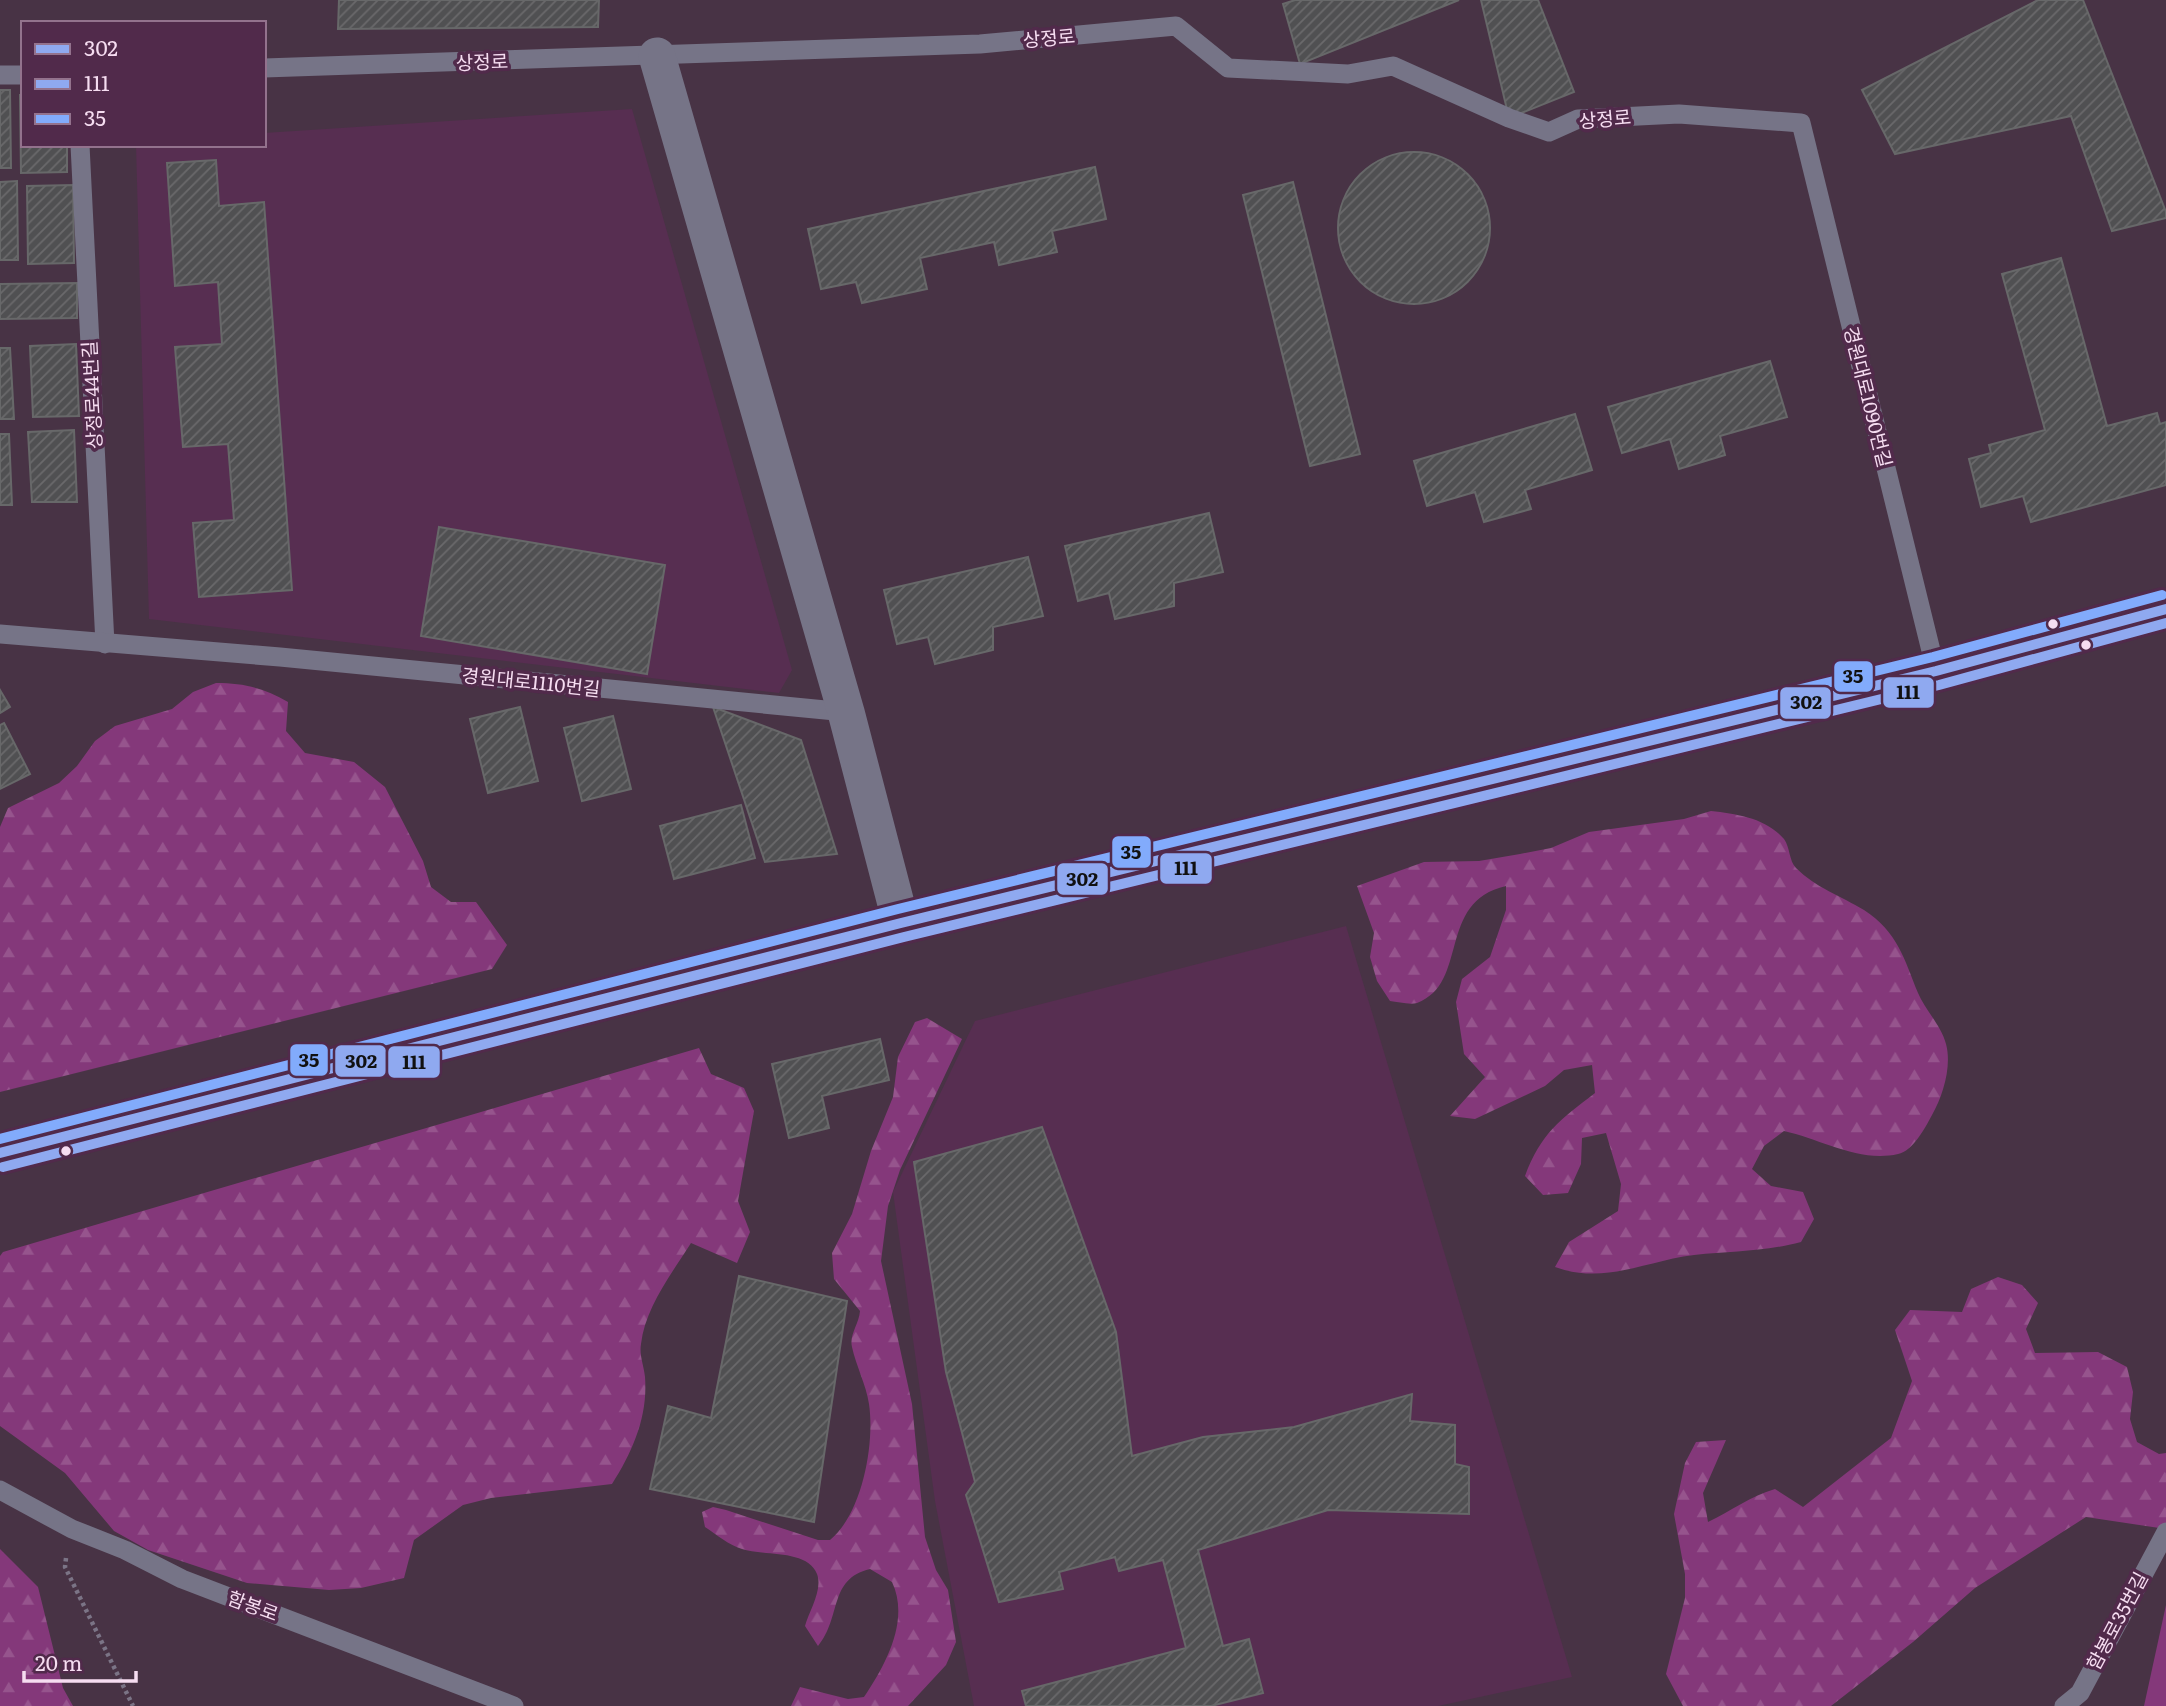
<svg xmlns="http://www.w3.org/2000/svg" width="2166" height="1706" viewBox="0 0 2166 1706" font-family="Literata,'Noto Sans KR',serif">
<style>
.built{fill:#572e51}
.forest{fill:url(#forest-firs)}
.garden{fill:#84387a}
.building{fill:url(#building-hatch);stroke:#676869;stroke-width:2}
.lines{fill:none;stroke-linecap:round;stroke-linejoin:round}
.path{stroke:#7b7486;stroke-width:4.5;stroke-dasharray:3.5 3.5;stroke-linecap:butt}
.lane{stroke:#767487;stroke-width:19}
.street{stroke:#767487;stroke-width:37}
.secondary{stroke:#78748a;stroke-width:38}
.bus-1-casing{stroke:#512a4b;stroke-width:16}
.bus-2-casing{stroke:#512a4b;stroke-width:16}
.bus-3-casing{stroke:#512a4b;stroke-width:16}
.bus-1{stroke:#8fa9f0;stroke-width:10}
.bus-2{stroke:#8fa9f0;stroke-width:10}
.bus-3{stroke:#82abfc;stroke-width:10}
.bus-dot{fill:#f6ddf1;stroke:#512a4b;stroke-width:2.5}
.labels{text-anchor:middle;stroke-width:7;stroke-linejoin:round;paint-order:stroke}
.street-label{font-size:19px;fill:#f6ddf1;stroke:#512a4b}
.line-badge{stroke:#512a4b;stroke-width:2.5}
.pale-badge-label{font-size:19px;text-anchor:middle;font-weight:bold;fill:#111}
</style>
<defs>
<pattern id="forest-firs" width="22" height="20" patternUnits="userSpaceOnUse" patternTransform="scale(1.75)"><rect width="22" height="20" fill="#84387a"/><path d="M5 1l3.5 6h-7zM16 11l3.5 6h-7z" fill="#96548d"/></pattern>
<pattern id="building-hatch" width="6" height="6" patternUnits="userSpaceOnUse" patternTransform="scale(1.75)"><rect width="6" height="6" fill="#505052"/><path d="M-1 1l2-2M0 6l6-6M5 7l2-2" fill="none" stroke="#6a696b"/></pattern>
</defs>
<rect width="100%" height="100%" fill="#483345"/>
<g class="built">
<polygon points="632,109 792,670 779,693 149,619 136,145 264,145 264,133"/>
<polygon points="1346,926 1572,1677 1438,1706 974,1706 935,1501 893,1192 975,1021"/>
</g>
<g class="forest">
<path d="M216,683C244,683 264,688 288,702L286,731L305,753L354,762L385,787L423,861L431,887L451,902H476L507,945L492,969L0,1092V827L8,808L59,783L77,766L95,741L115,726L172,709L193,692Z"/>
<path d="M1711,811C1737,814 1766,818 1784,839C1790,847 1789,861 1796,868C1816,888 1841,896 1864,910C1898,932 1904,959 1918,993C1925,1010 1941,1025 1946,1044C1952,1066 1943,1096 1932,1115C1925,1128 1913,1151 1898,1154C1859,1163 1821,1139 1784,1131L1764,1146L1752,1169L1771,1186L1803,1192L1814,1219L1801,1242C1762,1252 1732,1251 1694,1255C1645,1261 1605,1285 1555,1267L1569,1242L1618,1211L1621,1184L1606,1133L1582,1138L1581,1164L1568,1193L1543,1195L1525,1176C1541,1133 1560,1120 1595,1093L1592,1065L1564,1070L1545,1086L1475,1119L1450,1116L1485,1077L1464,1054L1456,1002L1462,979L1490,957L1506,910V886C1436,902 1470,983 1417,1003C1410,1005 1398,1002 1390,1001L1377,981L1370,957L1374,933L1357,886L1424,862L1479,861L1520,854L1551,848L1589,832L1684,819Z"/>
<path d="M927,1018L962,1039L900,1170L888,1206L881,1261L912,1404L925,1537L936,1570L948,1590L956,1642L946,1665L908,1706H791L800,1687L848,1699L864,1697C886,1664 910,1620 892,1582L870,1569C828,1579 842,1617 818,1646L805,1626C809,1611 823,1590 817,1574C808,1549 762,1556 742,1549C729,1545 717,1535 705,1527L702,1512L713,1507L726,1510L818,1540H830C862,1514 875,1444 869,1404C866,1384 856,1366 852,1347C849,1335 859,1324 860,1311L834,1279L832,1253L852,1214L871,1151L893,1097L898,1057L915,1022Z"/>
<path d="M699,1048L711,1074L744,1088L754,1111L738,1201L750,1232L737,1263L691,1243C672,1273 645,1308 641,1344C639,1355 644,1366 645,1377C648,1416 633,1451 612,1484L491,1498L463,1505L414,1540L404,1578L361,1588L329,1590L247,1583L148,1550L114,1531L65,1473L0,1426V1256L3,1252Z"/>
<path d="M1998,1277L2022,1285L2038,1303L2026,1329L2035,1353L2098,1352L2127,1367L2133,1392L2130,1419L2137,1442L2159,1454L2166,1453V1529L2086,1517L1975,1588L1913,1642L1831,1706H1683L1666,1674L1685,1598V1574L1674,1514L1685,1463L1696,1442L1726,1440L1703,1493L1708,1522C1731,1511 1751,1496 1775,1489L1803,1507L1891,1438L1912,1381L1895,1330L1910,1310L1962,1312L1971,1289Z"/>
<polygon points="0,1549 38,1587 63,1688 73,1706 0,1706"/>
</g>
<polygon class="garden" points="2166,1605 2166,1706 2144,1706"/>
<g class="building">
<polygon points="339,0 599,0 598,27 338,29"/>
<polygon points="1295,0 1459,0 1300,64 1283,4"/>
<polygon points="1481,0 1538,0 1574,92 1509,118"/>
<polygon points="2038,0 2083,0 2166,212 2166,218 2112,231 2071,116 1895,154 1862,90"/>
<polygon points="0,90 10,90 11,168 0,168"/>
<polygon points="20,94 23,145 67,145 67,172 21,173"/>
<circle cx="1414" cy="228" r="76"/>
<polygon points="216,160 219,206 264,202 292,590 199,597 193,523 234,520 228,444 183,447 175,347 222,344 218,282 175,286 167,163"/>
<polygon points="1095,167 1106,219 1052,231 1057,252 999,265 994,242 920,258 927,289 862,303 856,282 821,289 808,229"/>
<polygon points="17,181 18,260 0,260 0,182"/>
<polygon points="1293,182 1360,454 1310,466 1243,195"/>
<polygon points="73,185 74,263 28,264 27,186"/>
<polygon points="2061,258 2107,426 2157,413 2160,424 2166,422 2166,485 2031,522 2023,496 1981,507 1969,459 1991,453 1989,445 2045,430 2002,274"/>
<polygon points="77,283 77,318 0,319 0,284"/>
<polygon points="76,344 79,416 33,417 30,346"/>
<polygon points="0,348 10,348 14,419 0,419"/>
<polygon points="1770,361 1787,417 1720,436 1725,455 1679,469 1670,439 1622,453 1608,407"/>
<polygon points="1575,414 1592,470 1525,490 1531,509 1484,522 1475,492 1427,506 1414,461"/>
<polygon points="74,430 77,502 32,502 28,432"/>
<polygon points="0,434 9,434 12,505 0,505"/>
<polygon points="1209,513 1223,572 1174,583 1174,606 1115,619 1109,593 1078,601 1065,546"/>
<polygon points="439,527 665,565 647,674 421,636"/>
<polygon points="1028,557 1043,616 993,627 993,650 935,664 928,637 897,644 884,590"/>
<polygon points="0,690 10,707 0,713"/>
<polygon points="520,707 538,781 488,793 470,719"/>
<polygon points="713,707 801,740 837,854 765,862"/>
<polygon points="613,716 631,789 582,801 564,728"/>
<polygon points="4,723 30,774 0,789 0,725"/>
<polygon points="741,805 755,858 674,879 660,826"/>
<polygon points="880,1039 889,1080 822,1096 829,1128 789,1138 772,1064"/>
<polygon points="1042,1127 1116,1332 1132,1456 1203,1437 1294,1427 1412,1394 1410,1421 1455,1425 1455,1464 1469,1467 1469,1514 1328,1510 1198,1550 1223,1646 1249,1639 1263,1693 1211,1706 1026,1706 1022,1691 1186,1648 1163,1560 1119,1571 1115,1557 1059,1572 1063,1589 999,1602 966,1495 975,1482 946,1372 914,1162"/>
<polygon points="739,1276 847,1301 814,1522 650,1489 668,1406 711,1418"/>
</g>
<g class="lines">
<polyline class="path" points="66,1558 65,1567 133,1706"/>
<g class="lane">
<polyline points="264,68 980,44 1176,26 1228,68 1348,74 1393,66 1509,118 1549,132 1578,119 1679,114 1801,123 1936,671"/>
<polyline points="0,75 23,75"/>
<polyline points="80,145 105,644"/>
<polyline points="0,634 280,657 846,712"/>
<polyline points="0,1490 72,1529 125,1550 182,1579 514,1706"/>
<polyline points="2064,1706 2080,1693 2166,1532"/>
</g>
<polyline class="street" points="657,56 846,712 901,923"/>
<polyline class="secondary" points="0,1153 901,923 1936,671 2166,609"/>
<defs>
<polyline id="bus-1" points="0,1153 901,923 1936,671 2166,609"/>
<polyline id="bus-2" points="3,1167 904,937 1939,685 2166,623"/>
<polyline id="bus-3" points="0,1139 898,909 1933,657 2162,595"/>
</defs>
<use href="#bus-1" class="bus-1-casing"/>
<use href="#bus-2" class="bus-2-casing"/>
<use href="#bus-3" class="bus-3-casing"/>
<use href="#bus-1" class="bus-1"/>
<use href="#bus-2" class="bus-2"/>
<use href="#bus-3" class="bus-3"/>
</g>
<g class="bus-dot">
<circle cx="2053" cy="624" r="6"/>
<circle cx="2086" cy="645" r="6"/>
<circle cx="66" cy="1151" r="6"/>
</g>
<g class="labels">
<g class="street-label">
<text transform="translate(1049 38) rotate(-5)" y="7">상정로</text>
<text transform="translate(482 62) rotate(-2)" y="7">상정로</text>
<text transform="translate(1605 119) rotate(-5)" y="7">상정로</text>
<text transform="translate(92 395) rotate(-93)" y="7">상정로44번길</text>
<text transform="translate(1868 397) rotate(76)" y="7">경원대로1090번길</text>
<text transform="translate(531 682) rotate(6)" y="7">경원대로1110번길</text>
<text transform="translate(253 1606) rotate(20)" y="7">함봉로</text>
<text transform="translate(2117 1621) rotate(-62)" y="7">함봉로35번길</text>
</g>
</g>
<g class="line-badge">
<rect x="1833" y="660" width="41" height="33" rx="7" fill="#82abfc"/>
<rect x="1882" y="676" width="53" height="33" rx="7" fill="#8fa9f0"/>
<rect x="1779" y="686" width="53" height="34" rx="7" fill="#8fa9f0"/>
<rect x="1111" y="835" width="41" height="34" rx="7" fill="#82abfc"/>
<rect x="1159" y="852" width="54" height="33" rx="7" fill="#8fa9f0"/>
<rect x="1056" y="862" width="53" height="34" rx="7" fill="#8fa9f0"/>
<rect x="289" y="1043" width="40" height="34" rx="7" fill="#82abfc"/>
<rect x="334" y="1044" width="53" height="34" rx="7" fill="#8fa9f0"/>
<rect x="387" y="1045" width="54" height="34" rx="7" fill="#8fa9f0"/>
</g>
<g class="pale-badge-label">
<text x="1853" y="683">35</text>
<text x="1908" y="699">111</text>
<text x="1806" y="709">302</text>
<text x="1131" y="859">35</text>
<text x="1186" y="875">111</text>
<text x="1082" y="886">302</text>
<text x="309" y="1067">35</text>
<text x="361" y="1068">302</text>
<text x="414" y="1069">111</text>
</g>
<rect x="21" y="21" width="245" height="126" fill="#512a4b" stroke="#93728d" stroke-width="2"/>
<rect x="35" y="44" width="35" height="10" fill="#8fa9f0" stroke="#93728d" stroke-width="2"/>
<text x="84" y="56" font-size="21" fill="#f6ddf1">302</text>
<rect x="35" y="79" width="35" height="10" fill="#8fa9f0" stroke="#93728d" stroke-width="2"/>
<text x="84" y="91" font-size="21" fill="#f6ddf1">111</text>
<rect x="35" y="114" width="35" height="10" fill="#82abfc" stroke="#93728d" stroke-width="2"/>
<text x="84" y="126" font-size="21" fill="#f6ddf1">35</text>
<path d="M24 1671v10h112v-10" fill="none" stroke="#f6ddf1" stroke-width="3.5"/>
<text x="35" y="1671" font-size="21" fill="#f6ddf1" stroke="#512a4b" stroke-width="5" paint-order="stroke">20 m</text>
</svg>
